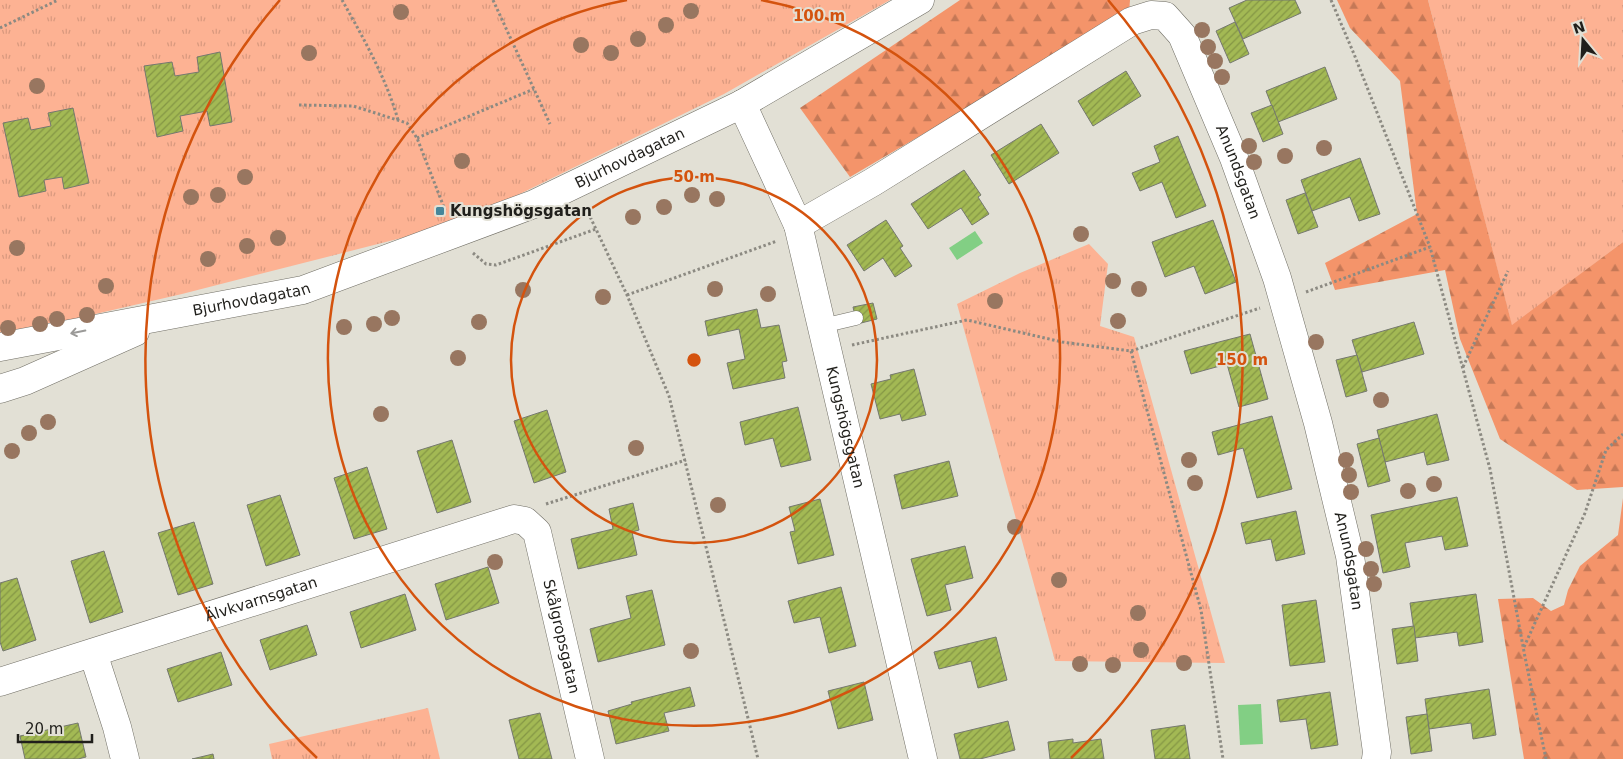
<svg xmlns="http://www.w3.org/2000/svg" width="1623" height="759" viewBox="0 0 1623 759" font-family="'DejaVu Sans',sans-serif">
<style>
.grass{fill:url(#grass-tufts)}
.forest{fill:url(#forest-firs)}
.water{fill:#82cf84}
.building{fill:url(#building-hatch);stroke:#75786f}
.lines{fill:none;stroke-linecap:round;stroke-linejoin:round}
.service-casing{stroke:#706e65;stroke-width:15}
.minor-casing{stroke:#706e65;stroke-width:29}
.secondary-casing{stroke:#706e65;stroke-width:29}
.path{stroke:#8c8a82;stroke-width:3;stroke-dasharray:2.5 2.5;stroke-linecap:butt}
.service{stroke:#fff;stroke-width:14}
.minor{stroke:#fff;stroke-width:28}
.secondary{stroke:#fff;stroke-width:28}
.tree{fill:#987660}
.oneway{stroke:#9b9a98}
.ring{fill:none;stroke:#d4530e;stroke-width:2.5}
.poi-dot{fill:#46869a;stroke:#e2e0d5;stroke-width:2}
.labels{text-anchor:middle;stroke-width:4;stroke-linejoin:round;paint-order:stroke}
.street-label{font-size:15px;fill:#201f1b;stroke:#e2e0d5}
.poi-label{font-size:15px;font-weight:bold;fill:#201f1b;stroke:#e2e0d5;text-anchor:start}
.centre{fill:#d4530e;stroke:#e2e0d5;stroke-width:2.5}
.ring-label{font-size:15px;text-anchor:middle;font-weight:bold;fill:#d4530e;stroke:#e2e0d5;stroke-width:4;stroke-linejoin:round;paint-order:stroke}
</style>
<defs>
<pattern id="grass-tufts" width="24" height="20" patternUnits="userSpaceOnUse" patternTransform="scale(1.25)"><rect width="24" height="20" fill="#fdb293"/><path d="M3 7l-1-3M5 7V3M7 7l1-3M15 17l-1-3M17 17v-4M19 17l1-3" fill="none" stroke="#d9997e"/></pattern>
<pattern id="forest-firs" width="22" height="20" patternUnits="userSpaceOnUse" patternTransform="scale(1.25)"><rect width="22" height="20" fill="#f4946a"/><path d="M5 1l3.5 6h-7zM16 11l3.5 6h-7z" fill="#c57856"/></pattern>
<pattern id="building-hatch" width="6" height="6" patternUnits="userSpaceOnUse" patternTransform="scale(1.25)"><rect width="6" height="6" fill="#a3b954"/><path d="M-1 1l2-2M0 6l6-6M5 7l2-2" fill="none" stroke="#849645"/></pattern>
</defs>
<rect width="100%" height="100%" fill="#e2e0d5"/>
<g class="grass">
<polygon points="0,0 890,0 724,94 479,214 421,233 182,294 0,336"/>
<polygon points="1428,0 1623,0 1623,242 1512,326"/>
<polygon points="1089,244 1108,264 1100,326 1134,337 1225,663 1055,661 957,304 1020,273"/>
<polygon points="428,708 440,759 272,759 269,744"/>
</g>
<g class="forest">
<polygon points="960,0 1130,0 1129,13 850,177 800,108"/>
<polygon points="1337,0 1428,0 1512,325 1623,242 1623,487 1577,490 1500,439 1460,339 1445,270 1335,290 1325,263 1417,214 1400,81 1350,28"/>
<polygon points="1623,498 1623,759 1524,759 1498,599 1533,598 1551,611 1564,605 1568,590 1580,566 1618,535"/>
</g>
<g class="water">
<polygon points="975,231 983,243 957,260 949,248"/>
<polygon points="1261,704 1263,744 1240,745 1238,705"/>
</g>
<g class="building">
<polygon points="1247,0 1295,0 1301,13 1243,39 1229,8"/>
<polygon points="1235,22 1249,54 1230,63 1216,31"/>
<polygon points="220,52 232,122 210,126 207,111 180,116 183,131 157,137 144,66 172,62 175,76 199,72 197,57"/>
<polygon points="1325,67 1337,99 1278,122 1266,91"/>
<polygon points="1126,71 1141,96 1093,126 1078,101"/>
<polygon points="1272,105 1283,134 1263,142 1251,113"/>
<polygon points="73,108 89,183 64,189 62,177 44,180 46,191 19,197 3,123 28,118 31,130 51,126 48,113"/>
<polygon points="1041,124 1059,153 1009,184 991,155"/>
<polygon points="1178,136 1206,206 1176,218 1162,182 1140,191 1132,173 1160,162 1154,146"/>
<polygon points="1360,158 1380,214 1359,221 1350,197 1312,211 1301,180"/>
<polygon points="964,170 981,195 978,197 989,214 972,225 961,208 928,229 911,204"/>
<polygon points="1305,193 1318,227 1298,234 1286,200"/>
<polygon points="886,220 903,246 900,248 912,266 895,277 883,258 864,271 847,245"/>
<polygon points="1213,220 1236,282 1205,294 1194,266 1165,277 1152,242"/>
<polygon points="873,303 877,319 857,324 853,307"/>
<polygon points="757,309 761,328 779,325 787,361 782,362 785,378 733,389 727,363 745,359 739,329 708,336 705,321"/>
<polygon points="1414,322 1424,354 1362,372 1352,340"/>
<polygon points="1250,334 1268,399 1239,407 1227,364 1191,374 1184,351"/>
<polygon points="1357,355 1367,391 1346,397 1336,360"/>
<polygon points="914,369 926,415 902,421 900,414 880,419 871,384 891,379 890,375"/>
<polygon points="798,407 811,460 781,467 773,438 745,445 740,422"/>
<polygon points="547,410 566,472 534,483 514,421"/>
<polygon points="1437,414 1449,460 1427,465 1424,452 1385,462 1377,430"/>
<polygon points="1272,416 1292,489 1257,498 1243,448 1218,455 1212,432"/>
<polygon points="1379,438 1390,481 1368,487 1357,444"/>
<polygon points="452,440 471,502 437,513 417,451"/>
<polygon points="949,461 958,496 902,509 894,475"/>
<polygon points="367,467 387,529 354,539 334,478"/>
<polygon points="280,495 300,555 266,566 247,505"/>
<polygon points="1457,497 1468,546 1445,550 1442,536 1405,543 1410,567 1383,573 1371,515"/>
<polygon points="820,499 834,555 798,564 790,532 795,531 789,507"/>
<polygon points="633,503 639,530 632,532 637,555 578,569 571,539 613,529 609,509"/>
<polygon points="1296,511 1305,554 1276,561 1271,539 1246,544 1241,523"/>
<polygon points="194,522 213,584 178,595 158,533"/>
<polygon points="965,546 973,578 945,585 951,610 927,616 911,559"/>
<polygon points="104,551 123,612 90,623 71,561"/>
<polygon points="488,567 499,603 446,620 435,584"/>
<polygon points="17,578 36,640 3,651 0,642 0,583"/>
<polygon points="841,587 856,646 829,653 820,617 794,623 788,601"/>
<polygon points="652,590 665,645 598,662 590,629 631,618 626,596"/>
<polygon points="405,594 416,630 361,648 350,612"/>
<polygon points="1476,594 1483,642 1459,646 1457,632 1415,638 1410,603"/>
<polygon points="1316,600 1325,662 1290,666 1282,605"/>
<polygon points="307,625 317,655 270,670 260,640"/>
<polygon points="1414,626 1418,661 1397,664 1392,629"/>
<polygon points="996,637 1007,680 978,688 971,661 939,669 934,652"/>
<polygon points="221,652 232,685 178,702 167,669"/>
<polygon points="864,682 873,720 838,729 828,691"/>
<polygon points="690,687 695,706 664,713 669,731 616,744 608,711 632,704 631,702"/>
<polygon points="1489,689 1496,735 1473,739 1471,723 1429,729 1425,699"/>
<polygon points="1330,692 1338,745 1311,749 1306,719 1280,722 1277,700"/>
<polygon points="540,713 552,759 519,759 509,720"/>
<polygon points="1427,714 1432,751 1411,754 1406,717"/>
<polygon points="1008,721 1015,750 980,759 960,759 954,734"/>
<polygon points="78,723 86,757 78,759 25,759 20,736"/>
<polygon points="1185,725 1190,759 1155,759 1151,730"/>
<polygon points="1073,739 1073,743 1101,739 1104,759 1050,759 1048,742"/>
<polygon points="213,754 214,759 192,759"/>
</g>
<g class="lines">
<defs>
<polyline id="service" points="822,326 856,318"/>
<g id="minor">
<path id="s1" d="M742,104L798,225L923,759"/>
<path id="s2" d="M798,225L873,182L1132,21L1151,15L1165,16L1182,35L1234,158L1277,278L1318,423L1350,556L1377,752L1376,759"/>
<polyline points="93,653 117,727 125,759"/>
<path id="s3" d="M0,682L514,519L525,521L537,532L590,759"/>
</g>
<g id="secondary">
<path id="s4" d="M0,347L303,290L534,204L742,104L920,0"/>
<polyline points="0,389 25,381 135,332"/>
</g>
</defs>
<use href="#service" class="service-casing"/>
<use href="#minor" class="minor-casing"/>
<use href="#secondary" class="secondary-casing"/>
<g class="path">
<path d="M342,0C363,37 387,80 398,120"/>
<polyline points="493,0 550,124"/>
<polyline points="1331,0 1354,54 1430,247"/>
<polyline points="0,28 58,0"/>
<polyline points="299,105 353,106 407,123 417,138 445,210"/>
<polyline points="417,138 534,89"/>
<polyline points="586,208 627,295 669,396 758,759"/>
<polyline points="473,253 486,264 496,265 596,229"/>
<polyline points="1306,292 1430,247 1490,469 1525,657 1546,759"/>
<polyline points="627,295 777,241"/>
<polyline points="852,345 967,320 1062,342 1131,351 1260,308"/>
<polyline points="1131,351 1201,610 1223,759"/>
<polyline points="1463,367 1508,271"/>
<polyline points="546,504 686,460"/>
<polyline points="1524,647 1585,513 1606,450 1623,434"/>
</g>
<use href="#service" class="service"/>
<use href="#minor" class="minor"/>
<use href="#secondary" class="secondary"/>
</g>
<g class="tree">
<circle cx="691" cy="11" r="8"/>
<circle cx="401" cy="12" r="8"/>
<circle cx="666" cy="25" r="8"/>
<circle cx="1202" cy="30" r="8"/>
<circle cx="638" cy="39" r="8"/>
<circle cx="581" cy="45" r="8"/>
<circle cx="1208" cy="47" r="8"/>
<circle cx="309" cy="53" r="8"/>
<circle cx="611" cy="53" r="8"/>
<circle cx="1215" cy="61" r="8"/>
<circle cx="1222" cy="77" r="8"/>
<circle cx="37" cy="86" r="8"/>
<circle cx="1249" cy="146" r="8"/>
<circle cx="1324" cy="148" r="8"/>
<circle cx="1285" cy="156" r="8"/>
<circle cx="462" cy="161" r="8"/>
<circle cx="1254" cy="162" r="8"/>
<circle cx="245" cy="177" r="8"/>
<circle cx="218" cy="195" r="8"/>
<circle cx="692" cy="195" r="8"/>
<circle cx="191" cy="197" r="8"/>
<circle cx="717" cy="199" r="8"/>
<circle cx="664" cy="207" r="8"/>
<circle cx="633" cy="217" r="8"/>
<circle cx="1081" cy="234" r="8"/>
<circle cx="278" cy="238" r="8"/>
<circle cx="247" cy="246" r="8"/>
<circle cx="17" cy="248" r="8"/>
<circle cx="208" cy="259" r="8"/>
<circle cx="1113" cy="281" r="8"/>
<circle cx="106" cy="286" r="8"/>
<circle cx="715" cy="289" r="8"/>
<circle cx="1139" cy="289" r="8"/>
<circle cx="523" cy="290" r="8"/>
<circle cx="768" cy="294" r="8"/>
<circle cx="603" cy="297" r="8"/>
<circle cx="995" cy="301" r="8"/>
<circle cx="87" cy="315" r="8"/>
<circle cx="392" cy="318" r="8"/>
<circle cx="57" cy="319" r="8"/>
<circle cx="1118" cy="321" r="8"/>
<circle cx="479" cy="322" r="8"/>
<circle cx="40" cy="324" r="8"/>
<circle cx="374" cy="324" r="8"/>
<circle cx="344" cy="327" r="8"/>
<circle cx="8" cy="328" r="8"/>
<circle cx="1316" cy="342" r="8"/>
<circle cx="458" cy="358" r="8"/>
<circle cx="1381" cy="400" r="8"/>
<circle cx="381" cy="414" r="8"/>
<circle cx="48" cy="422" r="8"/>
<circle cx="29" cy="433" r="8"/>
<circle cx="636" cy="448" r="8"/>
<circle cx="12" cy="451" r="8"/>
<circle cx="1189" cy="460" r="8"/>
<circle cx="1346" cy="460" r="8"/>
<circle cx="1349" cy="475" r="8"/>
<circle cx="1195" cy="483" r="8"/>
<circle cx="1434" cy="484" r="8"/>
<circle cx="1408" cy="491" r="8"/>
<circle cx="1351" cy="492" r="8"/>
<circle cx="718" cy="505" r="8"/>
<circle cx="1015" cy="527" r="8"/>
<circle cx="1366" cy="549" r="8"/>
<circle cx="495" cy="562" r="8"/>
<circle cx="1371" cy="569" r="8"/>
<circle cx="1059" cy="580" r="8"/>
<circle cx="1374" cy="584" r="8"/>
<circle cx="1138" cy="613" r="8"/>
<circle cx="1141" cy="650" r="8"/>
<circle cx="691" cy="651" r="8"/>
<circle cx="1184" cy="663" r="8"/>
<circle cx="1080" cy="664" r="8"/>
<circle cx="1113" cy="665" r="8"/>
</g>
<defs><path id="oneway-shaft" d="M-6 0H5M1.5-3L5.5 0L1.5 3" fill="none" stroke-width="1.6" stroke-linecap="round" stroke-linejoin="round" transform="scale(1.25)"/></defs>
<use class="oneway" href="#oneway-shaft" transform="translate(78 332) rotate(169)"/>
<g class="ring">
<circle cx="694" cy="360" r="183"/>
<path d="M761 0A366 366 0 1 1 627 0"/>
<path d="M317 758A548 548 0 0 1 280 0M1108 0A548 548 0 0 1 1071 758"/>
</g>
<rect class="poi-dot" x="435" y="206" width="10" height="10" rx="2.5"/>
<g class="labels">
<g class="street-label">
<text dy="5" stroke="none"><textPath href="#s4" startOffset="661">Bjurhovdagatan</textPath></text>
<text dy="5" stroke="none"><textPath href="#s2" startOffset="599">Anundsgatan</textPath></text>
<text dy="5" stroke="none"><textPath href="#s4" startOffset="256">Bjurhovdagatan</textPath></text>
<text dy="5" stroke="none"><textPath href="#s1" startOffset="341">Kungshögsgatan</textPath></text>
<text dy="5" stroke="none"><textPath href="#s2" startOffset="1004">Anundsgatan</textPath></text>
<text dy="5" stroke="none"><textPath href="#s3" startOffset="274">Älvkvarnsgatan</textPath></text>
<text dy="5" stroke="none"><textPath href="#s3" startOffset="674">Skålgropsgatan</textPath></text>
</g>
<g class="poi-label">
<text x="450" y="216">Kungshögsgatan</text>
</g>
</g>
<circle cx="694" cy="360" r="8" class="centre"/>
<g class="ring-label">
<text x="819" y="21">100 m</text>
<text x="694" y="182">50 m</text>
<text x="1242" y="365">150 m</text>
</g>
<g transform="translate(1583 40) rotate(342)" stroke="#e2e0d5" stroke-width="4" paint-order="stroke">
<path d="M0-4L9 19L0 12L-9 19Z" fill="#201f1b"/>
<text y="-8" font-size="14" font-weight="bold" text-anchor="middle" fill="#201f1b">N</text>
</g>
<path d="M18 734v8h74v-8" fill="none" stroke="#201f1b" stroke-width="2.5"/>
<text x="25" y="734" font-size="15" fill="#201f1b" stroke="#e2e0d5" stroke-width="4" paint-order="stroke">20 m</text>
</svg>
